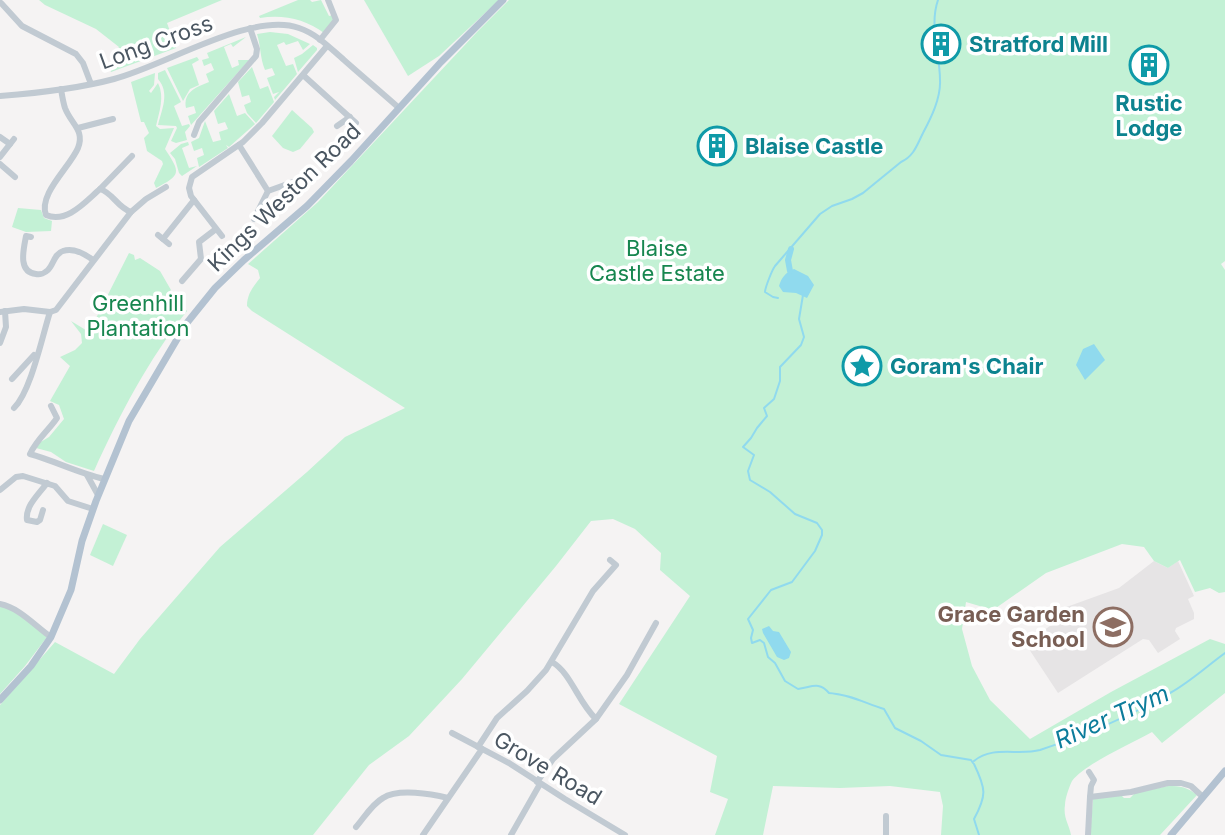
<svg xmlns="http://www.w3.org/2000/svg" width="1225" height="835" viewBox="0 0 1225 835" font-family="Inter,sans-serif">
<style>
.education{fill:#e6e4e5}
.green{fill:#c3f1d5}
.water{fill:#90daee}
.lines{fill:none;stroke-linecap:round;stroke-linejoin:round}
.stream{stroke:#90daee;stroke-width:2}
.canal{stroke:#90daee;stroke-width:6}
.minor{stroke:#c1cad2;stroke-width:6}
.major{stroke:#b3c2d1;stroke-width:7}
.labels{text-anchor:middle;stroke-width:7;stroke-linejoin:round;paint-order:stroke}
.street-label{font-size:22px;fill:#4a5661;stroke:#fff}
.culture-label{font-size:22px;font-weight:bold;fill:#0d838f;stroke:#fff;text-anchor:start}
.park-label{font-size:22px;fill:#17864f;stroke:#fff}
.education-label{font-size:22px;font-weight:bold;fill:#785e54;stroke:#fff;text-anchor:end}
.water-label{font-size:24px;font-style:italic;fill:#0c7c9b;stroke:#fff}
</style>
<rect width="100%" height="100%" fill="#f5f3f3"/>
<polygon class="education" points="1154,561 1168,568 1178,561 1194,596 1188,599 1194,613 1194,619 1176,628 1175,631 1180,639 1158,653 1149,640 1143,639 1058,693 1025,643 1050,626 1065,621 1061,609 1119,588"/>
<g class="green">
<polygon points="39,0 222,0 167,23 176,48 111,72 109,65 119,47 96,29 45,5"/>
<path d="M298,0H310L312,2L321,0L329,16L333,15L334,19L324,33C306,19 282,14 260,18L259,16Z"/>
<polygon points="364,0 499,0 439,56 408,76"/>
<path d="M509,0H1225V261L1221,264L1225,270V592L1219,593L1210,588L1195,592L1180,560L1168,568L1154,561L1144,547L1122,544L1046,573L993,610L966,602L962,629L972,666L990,700L1030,739L1111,692L1210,639L1225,644V693L1162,743L1152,732C1131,744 1086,763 1072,781C1069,787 1065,799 1065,805C1063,818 1069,824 1071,835H941L943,806L940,792L890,786L840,788L773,786L763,835H715L728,799L710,792L717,756L619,704L690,596L660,570L661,553L635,529L613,519L591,521L556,566L462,679L409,736L369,765L313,835H0V705L55,642L114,674L140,639L220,547L307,472L345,437L405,408L252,311L247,306C247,294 253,287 260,278L258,270L248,264L318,202L477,32Z"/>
<path d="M270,32L288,34L310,44L303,50L298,41L286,45L284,42L277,45L286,66L293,64L297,74L275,100L274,97L279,92L273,94L267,78L275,75L272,68L265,70C260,58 261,47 257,34Z"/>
<path d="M246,37L233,47L231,44L224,47L232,68L239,65L238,60H249L191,125L188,116L196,113L194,106L186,108C183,92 196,87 209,82L206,74L214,70L211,63L204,66L202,60L209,58L207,53Z"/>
<polygon points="313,45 317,48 317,50 298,72 294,58 302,54"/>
<polygon points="197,57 199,60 192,64 199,85 190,89 183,101 167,68"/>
<polygon points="252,67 260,89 268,86 274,102 256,123 247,113 244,105 251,102 249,95 242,97 238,82"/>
<path d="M165,70L181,102L174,106L182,126L189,124L190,126L185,132L187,140L176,143L171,141L177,128L176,126L158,125C162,109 170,93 158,79V73Z"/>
<path d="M155,73L154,85L149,91L151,93L158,83C165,97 159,112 156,126L160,129L174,128L165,149C181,173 181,175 156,188L154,183L163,164L162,161L147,151L144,138L149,133L144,122H141L131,82Z"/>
<polygon points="229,94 237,116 245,113 255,124 229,147 226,145 228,148 199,167 197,158 204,155 202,148 194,151 191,142 199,138 205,121 213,142 221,140 219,132 228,129 225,122 218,124 214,111"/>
<polygon points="292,110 312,128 314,132 300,149 293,152 283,148 272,136"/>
<polygon points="188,142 189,145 182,148 189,168 197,166 182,176 179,173 175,159 170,153 181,144"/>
<polygon points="18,208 41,210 44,218 52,221 51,231 26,232 12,227"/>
<path d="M129,253L134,255L135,260L140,258L160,271L171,290L169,292L187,311C148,360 120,414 94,471L66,462L51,452L36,448L39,443L49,437L64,419L59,405L50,401L70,366L60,357L75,350L82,343L81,334L71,321L89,332Z"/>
<polygon points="103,524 127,535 113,566 90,555"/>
<polygon points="0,606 17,612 47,637 25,666 0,694"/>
<path d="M1168,786C1181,786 1187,787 1197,795L1160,835H1090L1093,799L1121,795L1124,798H1130L1135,793Z"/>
</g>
<g class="water">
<path d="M794,269L808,276L814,285L807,298L796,293L783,292L779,286C782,277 785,273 794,269Z"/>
<polygon points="1094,344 1105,360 1085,380 1076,365 1083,349"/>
<polygon points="769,626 773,631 779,632 791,652 789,658 784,660 777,657 763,633 762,629"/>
</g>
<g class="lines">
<g class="stream">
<path d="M803,295L799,319L804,337L801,345L780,367V381L774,399L764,408L767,416L757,428L751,438L743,447L754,455L748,471L750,480L770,492L795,514L817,523L822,530V535L815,551L792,582L771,590L748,619L753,630L751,638L752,643L760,640L764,643L768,657L775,663L785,681L798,689C812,687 819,681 829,693C848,694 865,703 884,709L895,728L921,741L941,755L971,760L973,763"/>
<path d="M778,298L773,297L765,292C765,288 772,270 775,266L820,214L832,206L852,199L863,193L901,162C914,156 917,145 923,133C931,118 941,98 940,80C940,54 929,26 938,0"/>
<path d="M974,761C993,745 1018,756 1040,750C1085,735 1129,717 1170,693C1190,682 1207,666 1225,653"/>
<path d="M974,764C986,789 987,795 974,819L979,835"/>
</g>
<polyline class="canal" points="790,271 788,260 791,249"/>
<g class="minor">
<polyline points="1,3 22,26 76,54 83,63 91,84"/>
<polyline points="320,40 336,20 328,0"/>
<polyline points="303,75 356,123"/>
<path d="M61,89C62,95 63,102 65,108C71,124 85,130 78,148C70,167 38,194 46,215C67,224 86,201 100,189C113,193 117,207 131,212"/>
<path d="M0,96C38,93 77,89 114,79C165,66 251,11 299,28C317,34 330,48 344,60C362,76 381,92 399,108"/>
<polyline points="337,126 350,117"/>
<polyline points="78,128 113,119"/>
<polyline points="194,135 199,122 256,56 257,49 250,28"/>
<polyline points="0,137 10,144"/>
<polyline points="239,145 268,191"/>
<polyline points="0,157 14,139"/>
<polyline points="0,164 15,177"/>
<polyline points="100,189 132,156"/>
<polyline points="254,219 268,191 293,182"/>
<polyline points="158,235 169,244"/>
<polyline points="222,236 191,196 189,188 192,177 243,142 262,123 327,46"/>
<path d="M31,237L26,236C24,248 17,272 36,274C40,275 45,273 48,270C54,264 54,254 63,251C74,247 85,254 93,260"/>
<polyline points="163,239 194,200"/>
<polyline points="182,281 201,259 199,242 216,229"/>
<polyline points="0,312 24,309 50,312 56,310 131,212 146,199 166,187"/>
<polyline points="0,343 6,327 5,311"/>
<polyline points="12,379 34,355"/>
<path d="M51,406L57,418C48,431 37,439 30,454C55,461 78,473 104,479"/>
<path d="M14,408C31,391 42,337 50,312"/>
<polyline points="87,475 98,495"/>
<polyline points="0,490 16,477 23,476 55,486 68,501 93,509"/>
<path d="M43,510L40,520L37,522L27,520C25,506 39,494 47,483"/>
<path d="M0,604C20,608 35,626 51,637"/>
<path d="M552,662C571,673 578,702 596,719"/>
<polyline points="452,733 509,763 565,799 625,835"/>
<polyline points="478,747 497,718 527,691 546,670 593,591 616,565 610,560"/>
<polyline points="1089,772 1094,780 1091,786 1090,797"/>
<polyline points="537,782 553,759 596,719 627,675 656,623"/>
<polyline points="886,816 886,835"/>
<path d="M356,827C364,818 372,804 383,798C398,788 432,794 448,798"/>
<polyline points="423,835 482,749"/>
<polyline points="511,835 540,784"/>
<polyline points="1088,835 1090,797 1131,792 1168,783 1181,783 1191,786 1203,797"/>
</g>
<g class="major">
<polyline points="0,700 31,666 51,637 71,590 82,541 96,501 129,421 186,324 215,288 244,260 307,206 351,161 441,62 503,0"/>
<polyline points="1171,835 1225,771"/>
</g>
</g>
<defs>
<symbol id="building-ring" viewBox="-11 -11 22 22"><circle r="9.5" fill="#fff" stroke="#0f9aa8" stroke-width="1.5"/><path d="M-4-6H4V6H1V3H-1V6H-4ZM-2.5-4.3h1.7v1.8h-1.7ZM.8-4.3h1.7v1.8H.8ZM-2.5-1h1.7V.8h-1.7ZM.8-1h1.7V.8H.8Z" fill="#0f9aa8"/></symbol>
<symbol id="sight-ring" viewBox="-11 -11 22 22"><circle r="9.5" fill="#fff" stroke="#0f9aa8" stroke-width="1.5"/><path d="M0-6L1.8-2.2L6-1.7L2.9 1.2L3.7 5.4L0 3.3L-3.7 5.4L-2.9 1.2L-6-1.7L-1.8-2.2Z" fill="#0f9aa8"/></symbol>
<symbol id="school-ring" viewBox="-11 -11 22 22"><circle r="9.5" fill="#fff" stroke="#8d6e63" stroke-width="1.5"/><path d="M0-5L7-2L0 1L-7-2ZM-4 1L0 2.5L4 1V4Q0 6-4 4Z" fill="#8d6e63"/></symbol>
</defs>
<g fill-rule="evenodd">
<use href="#building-ring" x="919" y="22" width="44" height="44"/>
<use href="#building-ring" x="1127" y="43" width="44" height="44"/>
<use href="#building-ring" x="695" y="124" width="44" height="44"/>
<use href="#sight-ring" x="840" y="344" width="44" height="44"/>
<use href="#school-ring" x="1091" y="605" width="44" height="44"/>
</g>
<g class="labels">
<g class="street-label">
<text transform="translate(156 42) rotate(-20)" y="8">Long Cross</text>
<text transform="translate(284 197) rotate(-44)" y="8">Kings Weston Road</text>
<text transform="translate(548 768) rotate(31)" y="8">Grove Road</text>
</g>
<g class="culture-label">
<text x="969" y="52">Stratford Mill</text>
<text x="1149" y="111" text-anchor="middle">Rustic<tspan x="1149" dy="25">Lodge</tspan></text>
<text x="745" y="154">Blaise Castle</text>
<text x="890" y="374">Goram's Chair</text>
</g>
<g class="park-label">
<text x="657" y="256">Blaise<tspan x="657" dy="25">Castle Estate</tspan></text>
<text x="138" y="311">Greenhill<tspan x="138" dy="25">Plantation</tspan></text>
</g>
<g class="education-label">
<text x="1085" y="622">Grace Garden<tspan x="1085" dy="25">School</tspan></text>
</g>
<g class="water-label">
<text transform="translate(1112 717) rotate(-24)" y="8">River Trym</text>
</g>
</g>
</svg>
